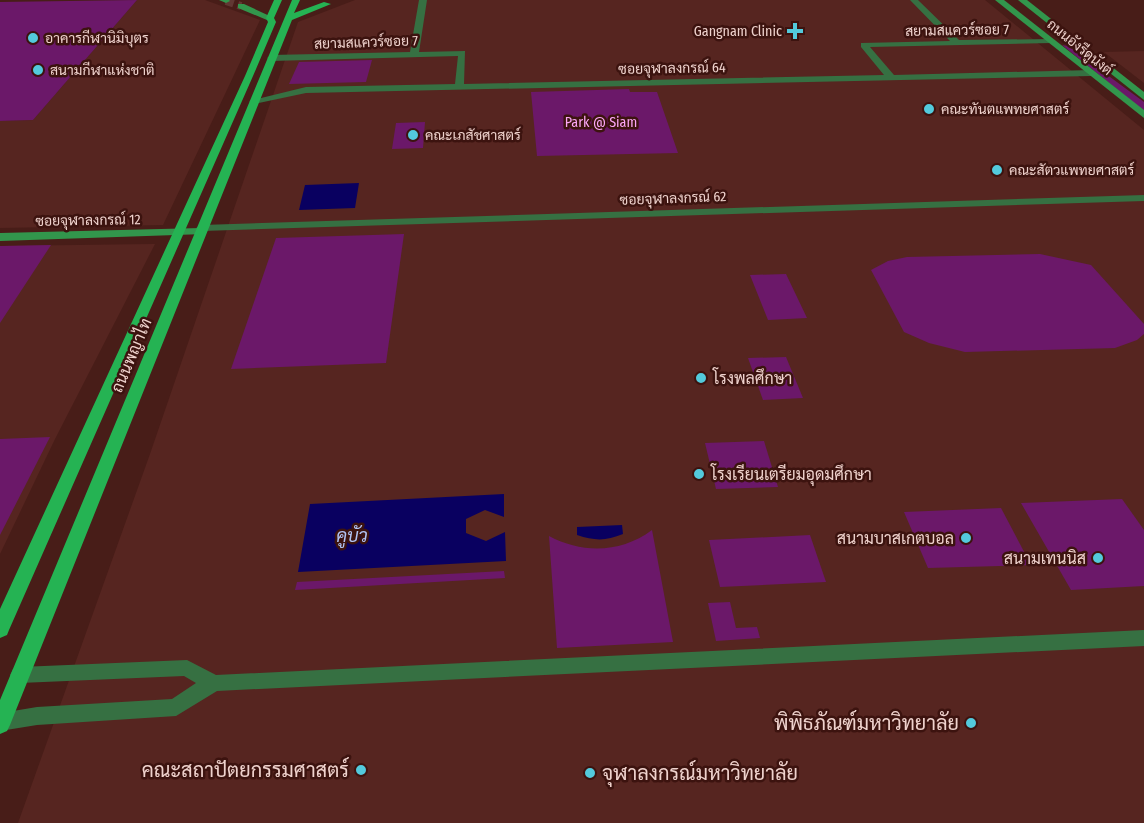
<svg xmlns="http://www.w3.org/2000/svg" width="1144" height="823" viewBox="0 0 1144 823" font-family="'Fira Sans Condensed',Sarabun,sans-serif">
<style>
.built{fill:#562520}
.green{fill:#6b1869}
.water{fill:#090060}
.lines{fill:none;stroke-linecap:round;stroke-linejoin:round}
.secondary-tunnel{stroke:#613833;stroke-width:8;stroke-dasharray:8 4.5;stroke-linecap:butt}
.street{fill:#367042;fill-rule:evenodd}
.secondary{fill:#32964c;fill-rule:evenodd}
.primary{fill:#25b353;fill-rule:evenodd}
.poi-dot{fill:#53cadc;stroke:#3c130f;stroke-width:2}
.labels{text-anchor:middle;stroke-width:5;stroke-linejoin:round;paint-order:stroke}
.far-street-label{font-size:14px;fill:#efd2cd;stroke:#3c130f}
.far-poi-label{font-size:14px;fill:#efd2cd;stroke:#3c130f;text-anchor:start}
.far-park-label{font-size:14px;fill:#fda7f8;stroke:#3c130f}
.street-label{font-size:16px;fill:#efd2cd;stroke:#3c130f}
.poi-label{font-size:16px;fill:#efd2cd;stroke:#3c130f;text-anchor:start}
.water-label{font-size:18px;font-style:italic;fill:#b1c3f4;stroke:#3c130f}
.near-poi-label{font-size:20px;fill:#efd2cd;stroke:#3c130f;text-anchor:end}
</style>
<rect width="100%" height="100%" fill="#481d18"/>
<g class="built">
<polygon points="137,0 205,0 260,20 163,225 0,228 0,121 33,120"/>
<polygon points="355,0 985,0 1144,130 1144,823 18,823 150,454 298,22"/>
<polygon points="1144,51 1144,83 1104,52"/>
<polygon points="152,244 155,244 55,439 0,554 0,246"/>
</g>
<g class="green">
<polygon points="137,0 33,120 0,121 0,2"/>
<polygon points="1062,45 1068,46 1144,102 1144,111"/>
<polygon points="372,60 366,82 289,84 299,62"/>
<polygon points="629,89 630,92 657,92 678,153 537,156 531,92"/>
<polygon points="425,122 423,148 392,149 396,123"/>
<polygon points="404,234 386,363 231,369 276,238"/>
<polygon points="51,245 0,323 0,246"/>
<polygon points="1040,254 1091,265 1144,324 1144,334 1137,340 1115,348 965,352 929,343 904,332 871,270 888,261 907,257"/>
<polygon points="786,274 807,318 768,320 750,275"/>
<polygon points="786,357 803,398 763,400 748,358"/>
<polygon points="50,437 0,535 0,439"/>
<polygon points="764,441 778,487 716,489 705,443"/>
<polygon points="1122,499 1144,530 1144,586 1071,590 1021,503"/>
<polygon points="1001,508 1031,565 928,568 904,512"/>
<path d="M652,530L673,642L557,648L549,536C583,554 621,553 652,530Z"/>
<polygon points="810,535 826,582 720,587 709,540"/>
<polygon points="504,571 505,578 295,590 297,582"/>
<polygon points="730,602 736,628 757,627 760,638 716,641 708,603"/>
</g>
<g class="water">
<polygon points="359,183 355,208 299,210 305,185"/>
<polygon points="504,494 504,517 485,510 466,519 466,533 486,541 505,532 506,561 298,572 310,504"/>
<path d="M622,525L623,534C606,541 595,541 577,535V527Z"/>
</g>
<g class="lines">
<polyline class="secondary-tunnel" points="226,1 241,6"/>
<g class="street">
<polygon points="419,0 427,0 419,52 465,51 464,84 884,75 861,47 861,43 950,41 910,0 918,0 959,40 1051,39 1055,41 1051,43 870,47 894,75 1091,70 1095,73 1091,76 306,93 254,104 249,101 306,87 455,84 458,56 271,61 267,58 271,55 410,52"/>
<polygon points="1144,195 1144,201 202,231 196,228 202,225"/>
<polygon points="1144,630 1144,646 217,691 176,716 37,725 0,731 1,713 37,707 172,699 196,683 184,676 20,683 13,681 10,675 13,669 20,667 187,660 216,675"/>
</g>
<g class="secondary">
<polygon points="219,0 229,0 230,1 226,3"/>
<polygon points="995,0 1004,0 1144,110 1144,118"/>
<polygon points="1018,0 1027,0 1144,92 1144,100"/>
<polygon points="238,4 244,4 274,18 267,20 238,8"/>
<polygon points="201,228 205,230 205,234 0,241 0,233"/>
</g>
<g class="primary">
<polygon points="274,0 282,0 274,18 276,22 253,76 9,630 7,635 0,638 0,609 245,76 268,22 266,18"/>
<polygon points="292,0 300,0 294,13 324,2 331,4 292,20 10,725 7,731 0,734 0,700"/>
</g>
</g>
<g class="poi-dot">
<path d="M792 22h6v6h6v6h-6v6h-6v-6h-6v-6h6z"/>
<circle cx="33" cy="38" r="6"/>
<circle cx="38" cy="70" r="6"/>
<circle cx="929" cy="109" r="6"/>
<circle cx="413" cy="135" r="6"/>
<circle cx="997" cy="170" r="6"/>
<circle cx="701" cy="378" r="6"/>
<circle cx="699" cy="474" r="6"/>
<circle cx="966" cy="538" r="6"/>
<circle cx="1098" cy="558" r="6"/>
<circle cx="971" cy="723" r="6"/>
<circle cx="361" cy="770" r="6"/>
<circle cx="590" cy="773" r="6"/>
</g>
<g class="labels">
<g class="far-street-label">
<text transform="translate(957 30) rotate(-1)" y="5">สยามสแควร์ซอย 7</text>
<text transform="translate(366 42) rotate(-2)" y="5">สยามสแควร์ซอย 7</text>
<text transform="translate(1080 47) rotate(39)" y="5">ถนนอังรีดูนังต์</text>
<text transform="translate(672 68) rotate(-1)" y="5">ซอยจุฬาลงกรณ์ 64</text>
<text transform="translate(673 198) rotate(-2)" y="5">ซอยจุฬาลงกรณ์ 62</text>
<text transform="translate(88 220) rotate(-1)" y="5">ซอยจุฬาลงกรณ์ 12</text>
</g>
<g class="far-poi-label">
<text x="782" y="36" text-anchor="end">Gangnam Clinic</text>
<text x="45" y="43">อาคารกีฬานิมิบุตร</text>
<text x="50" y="75">สนามกีฬาแห่งชาติ</text>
<text x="941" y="114">คณะทันตแพทยศาสตร์</text>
<text x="425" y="140">คณะเภสัชศาสตร์</text>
<text x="1009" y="175">คณะสัตวแพทยศาสตร์</text>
</g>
<g class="far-park-label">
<text x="601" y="127">Park @ Siam</text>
</g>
<g class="street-label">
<text transform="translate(131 355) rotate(-67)" y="6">ถนนพญาไท</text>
</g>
<g class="poi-label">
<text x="713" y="384">โรงพลศึกษา</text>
<text x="711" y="480">โรงเรียนเตรียมอุดมศึกษา</text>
<text x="954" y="544" text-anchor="end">สนามบาสเกตบอล</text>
<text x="1086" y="564" text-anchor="end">สนามเทนนิส</text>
</g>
<g class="water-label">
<text x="352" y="542">คูบัว</text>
</g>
<g class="near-poi-label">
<text x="959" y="730">พิพิธภัณฑ์มหาวิทยาลัย</text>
<text x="349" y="777">คณะสถาปัตยกรรมศาสตร์</text>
<text x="602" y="780" text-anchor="start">จุฬาลงกรณ์มหาวิทยาลัย</text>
</g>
</g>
</svg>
